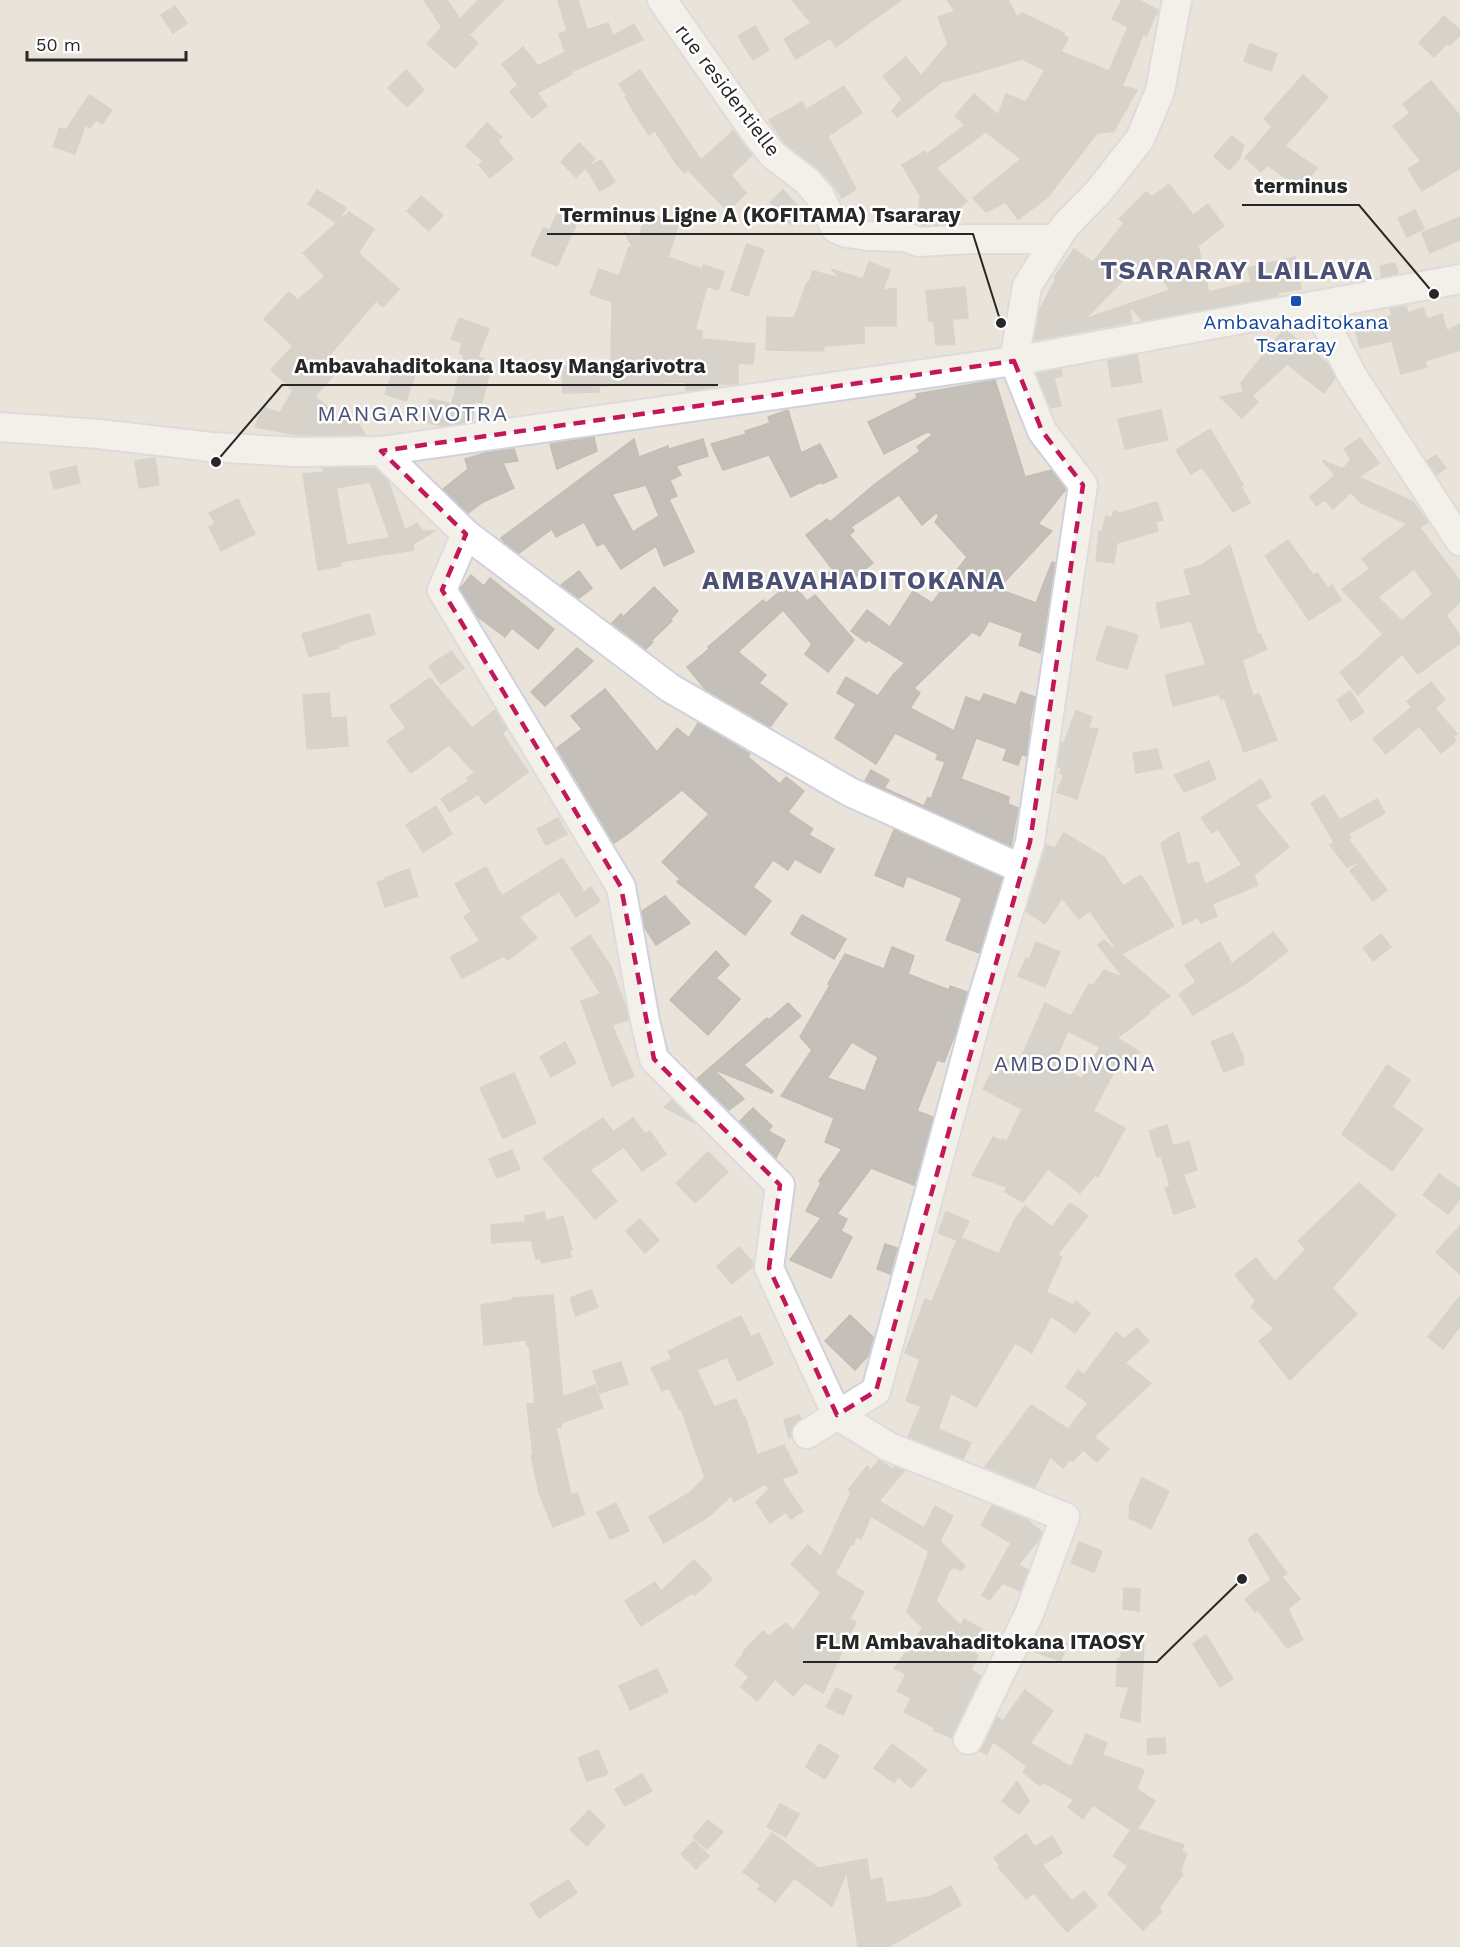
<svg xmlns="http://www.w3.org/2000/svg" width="1460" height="1947" viewBox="0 0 1460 1947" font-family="'Work Sans',sans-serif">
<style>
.building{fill:#c4bfb9;stroke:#c3beb3;stroke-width:1.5;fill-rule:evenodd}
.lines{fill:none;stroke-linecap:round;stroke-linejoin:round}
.minor-casing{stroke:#cfd1df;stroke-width:32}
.minor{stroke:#fff;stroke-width:28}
.marked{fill:none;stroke:#c2185b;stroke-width:4.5;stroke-dasharray:12 8;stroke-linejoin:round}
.transit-dot{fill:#1a4fb4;stroke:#fff;stroke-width:2}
.labels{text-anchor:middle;stroke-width:5;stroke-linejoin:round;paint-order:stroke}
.street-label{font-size:20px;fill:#272727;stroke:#fff}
.transit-label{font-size:20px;fill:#164399;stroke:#fff}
.quarter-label{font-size:22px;letter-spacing:1.5px;fill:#4b5174;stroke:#fff}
.district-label{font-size:26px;font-weight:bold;letter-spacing:1.5px;fill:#4b5174;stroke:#fff}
.leader{fill:none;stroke:#272727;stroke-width:2}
.callout-dot{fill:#272727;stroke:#fff;stroke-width:2}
.callout-label{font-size:21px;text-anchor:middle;font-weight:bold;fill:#272727;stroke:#fff;stroke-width:5;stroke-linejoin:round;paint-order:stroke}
</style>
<rect width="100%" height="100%" fill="#e9e3d9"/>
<g class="building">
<polygon points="424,0 447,0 460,19 479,0 504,0 469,35 478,43 455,68 427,44 442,27"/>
<polygon points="558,0 578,0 587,30 608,23 613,36 634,24 643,40 571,72 572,74 537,93 547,106 532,118 510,92 518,85 502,64 523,47 538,66 565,52 559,34 567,31"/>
<polygon points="792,0 901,0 836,47 830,38 796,59 784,39 811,23"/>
<polygon points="947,0 1008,0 1017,17 1022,13 1064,33 1063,35 1068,38 1061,52 1109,71 1128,27 1112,19 1122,0 1139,0 1158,10 1146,36 1143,34 1127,75 1122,86 1137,90 1114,131 1097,133 1047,198 1018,219 1005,202 986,212 973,198 1021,159 986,132 936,168 967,201 942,224 920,225 919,199 921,197 902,165 925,151 927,154 965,125 955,116 974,94 998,115 1006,94 1026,102 1045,70 1022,59 944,82 943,81 897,117 892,111 902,99 883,76 906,57 921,76 948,44 938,17 955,11"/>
<polygon points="175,6 187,23 173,33 161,15"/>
<polygon points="1444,16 1460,30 1460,35 1450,45 1447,43 1434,57 1419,43"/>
<polygon points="755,26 769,50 753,60 738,36"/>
<polygon points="1250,44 1277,54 1271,71 1244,61"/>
<polygon points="406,70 424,90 407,107 388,88"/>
<polygon points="640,70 701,160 733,131 752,155 731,175 746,193 728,211 688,170 685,173 677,165 655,131 649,135 639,120 625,97 627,96 619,84"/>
<polygon points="1303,75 1328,97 1285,146 1317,168 1301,189 1267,165 1261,172 1245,158 1272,127 1264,119"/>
<polygon points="1431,81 1460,116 1460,168 1422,191 1408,169 1421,161 1393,126 1410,113 1403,104"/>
<polygon points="844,86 862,113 828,136 856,189 842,198 832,183 819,170 785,143 769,120 802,102 806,110"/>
<polygon points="89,95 112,110 102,124 96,120 90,128 85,125 75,154 53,146 60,128 66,130"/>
<polygon points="487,123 502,137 498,141 513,159 490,178 479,165 483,161 466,146"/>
<polygon points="1232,136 1244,146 1239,159 1229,170 1214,156"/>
<polygon points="579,143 595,159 576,177 561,162"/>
<polygon points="601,160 615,182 600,191 586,168"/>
<path d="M1169,184L1193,215L1208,204L1224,226L1198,246L1209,292L1251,282L1248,268L1295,257L1301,289L1277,293L1278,295L1272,297L1143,321L1129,305L1132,322L1034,340L1040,309L1056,279L1054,278L1074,249L1093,262L1124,223L1119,219L1146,192L1152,197ZM1147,256L1170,290L1085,319Z"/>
<polygon points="317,190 346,208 337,223 308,204"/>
<polygon points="783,190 803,212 790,224 770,202"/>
<polygon points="421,196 443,215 429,231 407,211"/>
<polygon points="1415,210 1424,229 1407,237 1398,218"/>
<polygon points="349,212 374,229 358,253 399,289 383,307 376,301 326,359 338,370 315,396 341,420 357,421 365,435 298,435 255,427 263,407 280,413 293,390 271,370 293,346 264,319 289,292 298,300 325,276 303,253"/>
<polygon points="647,213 679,224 668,257 702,269 704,265 724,272 718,290 707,286 695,330 702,331 702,339 755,344 753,364 738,363 738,384 715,384 716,387 686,391 685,382 599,386 599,392 563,393 562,366 611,365 612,302 590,294 599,269 619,276 629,247 634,249 624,232 639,237"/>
<polygon points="557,214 577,223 557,266 531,255 543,228 550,230"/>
<polygon points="1460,217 1460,240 1430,253 1422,233"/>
<polygon points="747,244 764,250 748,296 731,290"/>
<polygon points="869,262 890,270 883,290 896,288 896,326 864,326 864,343 823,346 824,351 766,350 767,317 794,318 807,282 809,283 813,271 840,278 831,269 863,279"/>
<polygon points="1395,263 1398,274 1382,277 1380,266"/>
<polygon points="965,287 968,318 952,319 955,344 936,345 934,321 929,321 926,291"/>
<polygon points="1406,306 1408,313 1423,308 1427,319 1442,314 1447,331 1460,324 1460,350 1425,361 1427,367 1401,374 1392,341 1360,348 1355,328 1388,317 1392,315 1390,309"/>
<polygon points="459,318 489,329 478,357 492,361 482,403 475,401 472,421 443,426 425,422 430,399 452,404 464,355 459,353 463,343 451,339"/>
<polygon points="1284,329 1327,363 1335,378 1324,393 1287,364 1252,396 1258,402 1242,418 1220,397 1243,392 1241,383"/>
<polygon points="1137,355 1142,382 1112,387 1108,361"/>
<polygon points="397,360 413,366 411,371 416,372 406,401 385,394"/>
<polygon points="1061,369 1062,376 1054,378 1061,406 1051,408 1037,374"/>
<polygon points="995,380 1025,477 1051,470 1066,489 1038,524 1052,531 998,589 1036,603 1052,562 1055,563 1042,647 1040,653 1019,645 1023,633 989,621 980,636 972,632 914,688 920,693 910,708 954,731 966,697 980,702 984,694 1016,705 1021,692 1035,697 1029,726 1030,726 1026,756 1022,754 1018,765 1003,760 1007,749 976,738 961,779 1009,797 1008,804 1018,808 1011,846 865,781 871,770 889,780 884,788 924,806 928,797 931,799 945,762 936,759 938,754 895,733 876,764 835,738 856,704 837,693 846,677 878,696 893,675 905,663 868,640 866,642 851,631 867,610 890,627 913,591 932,603 967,557 935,522 939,516 936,513 922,525 899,495 851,527 854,531 849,535 873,563 840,589 828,573 833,570 806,535 827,519 830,522 875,484 920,451 917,447 932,435 929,431 884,454 868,422 917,398 916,394"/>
<polygon points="788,410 801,453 820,444 837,477 822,484 821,482 791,497 769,455 723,470 711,444 746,434 745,431 770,423 768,417"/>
<polygon points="1161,410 1168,440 1125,449 1118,419"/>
<polygon points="1210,429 1243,485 1241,487 1250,503 1233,512 1202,467 1191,474 1176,450"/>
<polygon points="594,437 597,451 557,469 550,444"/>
<path d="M1360,438L1379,463L1359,477L1412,501L1428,522L1420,528L1460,581V602L1446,615L1460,636V643L1418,674L1402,654L1358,695L1340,672L1360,656L1383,634L1342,589L1370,569L1362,559L1407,524L1361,503L1351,492L1333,509L1325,500L1316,506L1310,497L1335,475L1322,460L1342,469L1351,460L1344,449ZM1414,569L1433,594L1402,621L1378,597Z"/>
<path d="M634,439L639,457L668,446L669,449L703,439L708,456L676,466L681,475L670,480L677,496L669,499L694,552L664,566L656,546L621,569L604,543L597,546L584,522L556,537L552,529L519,553L504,542L501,538ZM646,485L659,516L633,532L612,494Z"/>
<polygon points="514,449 518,461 503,463 514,488 483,502 468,513 443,489 468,469 465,459 485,453"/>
<polygon points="1436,455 1446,468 1436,475 1427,461"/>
<polygon points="155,458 159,485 139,488 135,461"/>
<polygon points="76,466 80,483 54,489 50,472"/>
<path d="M323,468H374L388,481L405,530L417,523L422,531H435L413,544V550L340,562L341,566L318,570L303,474L324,472ZM370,482L390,538L347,545L336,488Z"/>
<polygon points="238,499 255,534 221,551 209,527 215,524 209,513"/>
<polygon points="1157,502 1163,520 1155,522 1158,531 1117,543 1114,563 1096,561 1099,531 1102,532 1106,516 1112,518 1114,511 1120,513"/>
<polygon points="1288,540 1313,575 1317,573 1328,588 1332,585 1341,600 1309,620 1265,556"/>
<polygon points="1230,545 1258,635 1260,634 1267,649 1242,660 1253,696 1259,694 1277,740 1244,752 1224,698 1221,699 1219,694 1173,706 1165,675 1206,665 1191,621 1161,628 1156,603 1191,595 1184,570 1202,565"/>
<polygon points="579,571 592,588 579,598 561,585"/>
<polygon points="471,575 484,586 490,578 554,629 538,649 512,628 505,637 478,617 460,589"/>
<polygon points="791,582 807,601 815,595 854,640 828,672 805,654 812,644 783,610 738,652 766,675 759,683 787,704 770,727 705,689 687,667 709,649 708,647 763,600 766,603"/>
<polygon points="654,587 678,611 670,620 672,621 651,641 653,642 646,649 612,623 621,614 623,617"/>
<polygon points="369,614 375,634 339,645 339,648 309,657 302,634"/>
<polygon points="1107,626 1138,635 1127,669 1096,660"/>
<polygon points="577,648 593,661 545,706 531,692"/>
<polygon points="451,651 464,668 441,684 429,666"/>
<polygon points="430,678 472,728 495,710 507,729 502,733 528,772 485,804 478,794 450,812 441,799 469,781 467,778 475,773 449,745 411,773 387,741 406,728 390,706"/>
<polygon points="1431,682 1445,700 1435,708 1457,734 1453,737 1456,741 1441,753 1419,726 1386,754 1373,739 1412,707 1407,701"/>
<polygon points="605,689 657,752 677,728 689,738 698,723 750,754 748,757 780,784 786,777 804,791 788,812 813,829 809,835 834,849 820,873 795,859 788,870 773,860 753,887 771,901 745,935 677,882 680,879 662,862 709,814 682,790 629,833 614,843 557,748 582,729 571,716"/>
<polygon points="1350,691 1364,712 1351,721 1337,700"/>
<polygon points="329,693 331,718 346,717 348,746 307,749 303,695"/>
<polygon points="1076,711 1092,717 1088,728 1098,729 1077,799 1057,792 1064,775 1060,773 1061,768 1058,767 1061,742 1064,743"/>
<polygon points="1157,749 1162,768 1136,773 1133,753"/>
<polygon points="1209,761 1216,779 1184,792 1174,775"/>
<polygon points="1261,779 1271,797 1255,805 1289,847 1254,875 1258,885 1212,904 1217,916 1201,923 1198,917 1183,925 1161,843 1179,832 1187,865 1198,862 1205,885 1242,865 1218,829 1212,833 1201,818"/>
<polygon points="1324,795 1340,820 1377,799 1385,813 1348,834 1351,838 1348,839 1364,860 1347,867 1330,845 1334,842 1311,803"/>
<polygon points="436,806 452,834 423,852 406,825"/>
<polygon points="558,818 567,834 546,845 537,829"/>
<polygon points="894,830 1002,878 979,953 946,940 962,898 907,876 903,887 875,875"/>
<path d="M1064,833L1104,857L1123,886L1141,875L1174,926L1121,954L1170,996L1149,1011L1150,1013L1117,1038L1140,1052L1111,1070L1113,1074L1093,1111L1125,1128L1098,1177L1095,1175L1080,1193L1048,1169L1023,1202L1005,1192L1007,1187L972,1175L993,1137L1001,1141L1003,1139L1007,1141L1022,1109L983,1089L1000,1056L1018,1065L1045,1003L1071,1016L1089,984L1093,986L1104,970L1124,978L1098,945L1104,940L1120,954L1090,911L1079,919L1062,898L1045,924L1026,911L1046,845L1055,848ZM1068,1031L1100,1047L1082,1079L1054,1063Z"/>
<polygon points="562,858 584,892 591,887 600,901 576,917 559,891 519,917 537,938 508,960 504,956 462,978 450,957 480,941 464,917 471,912 455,884 486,867 502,896"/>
<polygon points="1364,860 1387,890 1373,901 1350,871"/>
<polygon points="409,869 418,896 385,907 377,882 385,880 385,878"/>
<polygon points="665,896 690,923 656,945 645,928 642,911"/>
<polygon points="802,915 846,939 834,959 791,934"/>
<polygon points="1273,932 1288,951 1245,984 1193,1015 1179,994 1196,982 1185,965 1220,942 1232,964"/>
<polygon points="1381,934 1391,947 1373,961 1363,948"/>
<polygon points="590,935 611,967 626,1008 628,1020 612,1025 634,1076 612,1086 581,1001 601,994 571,948"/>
<polygon points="1036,942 1060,952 1045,987 1018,976 1026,958 1029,959"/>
<path d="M892,947L914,956L908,974L949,990L950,986L967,992L956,1032L944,1062L937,1060L917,1111L933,1117L914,1185L871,1168L837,1214L847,1219L841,1231L852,1237L831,1278L790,1260L821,1218L806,1211L821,1183L819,1181L842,1149L825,1142L834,1118L781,1096L812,1050L800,1037L830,985L828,984L845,954L884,969ZM852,1042L878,1057L865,1091L827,1078Z"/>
<polygon points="716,951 729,965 716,978 740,999 708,1035 670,1000"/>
<polygon points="788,1003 801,1016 744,1065 773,1091 772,1093 713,1069 744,1099 729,1110 697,1079 767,1018 769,1020"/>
<polygon points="1233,1033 1244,1059 1242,1059 1244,1064 1224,1072 1211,1042"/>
<polygon points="565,1042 576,1063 551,1077 540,1057"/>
<polygon points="1387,1065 1410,1080 1392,1107 1423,1129 1392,1171 1342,1134"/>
<polygon points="514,1073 536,1123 503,1138 480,1088"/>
<polygon points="672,1100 695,1123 664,1107"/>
<polygon points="753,1108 772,1126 768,1131 785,1140 776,1158 740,1121"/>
<polygon points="603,1118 613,1132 633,1118 645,1134 650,1131 666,1154 642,1171 624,1147 590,1170 617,1201 595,1219 543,1158"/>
<polygon points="1167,1125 1173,1146 1189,1141 1197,1170 1183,1174 1195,1207 1174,1214 1165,1188 1170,1186 1161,1156 1157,1157 1149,1131"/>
<polygon points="512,1150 520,1169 497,1178 489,1159"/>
<polygon points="708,1152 728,1172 695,1203 676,1183"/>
<polygon points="1439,1174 1460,1189 1460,1199 1448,1214 1423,1195"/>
<polygon points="1359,1183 1396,1215 1332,1288 1357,1314 1290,1380 1259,1341 1274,1329 1251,1307 1256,1301 1235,1275 1256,1258 1275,1282 1306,1249 1298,1241"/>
<polygon points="1070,1203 1088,1216 1057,1255 1062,1257 1046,1292 1073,1305 1076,1301 1090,1313 1075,1333 1051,1316 1032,1353 1015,1343 976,1407 951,1393 938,1429 971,1443 963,1459 908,1437 921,1406 906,1401 920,1359 905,1353 925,1299 932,1302 957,1240 938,1233 946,1212 969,1221 961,1238 999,1254 1015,1219 1025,1206 1052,1227"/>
<polygon points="544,1212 546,1221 563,1216 572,1250 569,1250 571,1257 542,1263 540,1258 536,1259 531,1240 492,1243 491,1225 526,1222 525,1216"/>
<polygon points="640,1219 659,1240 645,1253 626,1231"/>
<polygon points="1460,1226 1460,1274 1436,1252"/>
<polygon points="885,1244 897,1248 890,1274 877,1269"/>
<polygon points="739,1247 753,1263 753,1266 732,1284 717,1266"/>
<polygon points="591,1290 598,1307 576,1316 570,1298"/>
<polygon points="553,1295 563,1397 595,1385 603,1408 561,1423 561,1427 556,1428 571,1495 577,1493 585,1514 553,1527 539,1493 531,1455 533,1455 527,1404 535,1403 529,1345 527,1346 526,1340 484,1345 481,1305 513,1300 513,1298"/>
<polygon points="1460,1296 1460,1326 1443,1349 1428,1337"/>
<polygon points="850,1315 873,1337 868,1356 855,1370 825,1341"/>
<polygon points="741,1316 751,1337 759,1333 773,1364 738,1381 727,1357 697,1370 714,1407 736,1399 744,1418 745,1417 757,1455 784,1445 798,1473 781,1479 803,1511 791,1519 786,1512 770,1523 756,1502 769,1489 765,1484 734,1502 731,1496 708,1517 664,1543 649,1517 689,1493 705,1478 681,1408 679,1409 669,1388 662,1391 651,1368 672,1359 668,1351"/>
<polygon points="1137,1328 1149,1341 1125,1363 1151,1383 1094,1437 1109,1449 1097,1462 1083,1450 1073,1461 1070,1459 1063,1468 1050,1457 1035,1487 985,1467 1031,1405 1068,1429 1088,1403 1066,1387 1078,1370 1084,1375 1116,1332 1124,1339"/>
<polygon points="621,1362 628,1384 600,1393 593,1371"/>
<polygon points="799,1415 801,1419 793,1426 791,1437 789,1437 784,1420"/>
<polygon points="879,1460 894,1470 895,1467 904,1471 879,1501 924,1528 935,1506 953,1516 940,1541 965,1566 961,1571 954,1567 949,1571 936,1601 961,1626 964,1619 982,1629 970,1651 978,1655 971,1670 981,1676 952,1738 933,1730 935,1728 904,1712 911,1698 897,1691 906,1674 894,1669 923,1628 907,1612 929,1551 871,1516 861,1539 856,1537 853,1545 851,1544 835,1574 864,1592 850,1619 856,1622 823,1693 805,1682 793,1696 775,1679 757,1701 741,1687 749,1677 735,1665 744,1653 743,1652 763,1631 769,1636 786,1623 793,1631 821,1593 791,1564 808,1545 821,1557 851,1492 848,1490 867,1466 871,1470"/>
<polygon points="1142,1478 1169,1491 1151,1529 1129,1518 1130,1504"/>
<polygon points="616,1503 629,1531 610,1539 597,1512"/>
<polygon points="992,1506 1027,1520 1042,1532 1040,1538 1018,1565 1028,1570 1020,1591 1003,1583 989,1600 982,1595 1011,1543 981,1525"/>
<polygon points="1257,1533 1287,1573 1282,1577 1300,1599 1288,1609 1303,1640 1287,1648 1258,1610 1255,1612 1245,1599 1271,1580 1248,1539"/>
<polygon points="1079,1542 1102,1551 1094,1572 1071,1563"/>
<polygon points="694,1560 712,1579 695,1595 692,1593 641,1626 625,1601 655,1582 661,1591"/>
<polygon points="1124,1588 1140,1589 1139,1611 1123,1609"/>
<polygon points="1206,1635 1233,1679 1220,1687 1193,1644"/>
<polygon points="1042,1636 1067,1644 1061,1661 1036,1652"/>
<polygon points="1122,1641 1144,1643 1140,1722 1120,1717 1129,1687 1116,1686 1118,1658 1121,1658"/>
<polygon points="657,1669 668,1692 630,1710 619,1686"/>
<polygon points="836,1688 852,1696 843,1715 826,1707"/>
<polygon points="1025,1690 1053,1711 1030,1743 1071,1767 1086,1734 1107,1743 1102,1755 1144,1770 1137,1789 1155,1801 1137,1829 1184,1845 1181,1852 1187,1854 1180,1872 1183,1874 1159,1908 1162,1911 1143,1930 1108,1894 1128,1866 1113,1856 1131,1830 1093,1805 1083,1819 1068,1807 1074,1800 1043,1782 1040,1786 1023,1772 1027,1766 993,1742 987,1754 980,1751 997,1717 1003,1721"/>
<polygon points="1165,1738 1166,1753 1148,1755 1147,1739"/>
<polygon points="819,1744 839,1756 825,1779 806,1767"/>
<polygon points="892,1744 927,1770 911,1788 898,1776 894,1783 874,1768"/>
<polygon points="598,1750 608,1774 587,1781 578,1758"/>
<polygon points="642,1774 652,1791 625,1806 615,1789"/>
<polygon points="1017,1781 1029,1801 1019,1814 1002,1801"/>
<polygon points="780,1804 799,1814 786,1837 767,1827"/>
<polygon points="589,1810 605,1826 587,1846 570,1830"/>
<polygon points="708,1820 723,1832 707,1849 693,1837"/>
<polygon points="772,1833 818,1868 867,1859 870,1880 882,1878 886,1903 929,1897 951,1886 961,1905 888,1947 858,1947 847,1872 832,1906 794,1878 775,1902 758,1889 761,1885 743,1872"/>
<polygon points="1026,1834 1035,1847 1052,1836 1062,1853 1042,1865 1072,1901 1084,1891 1097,1906 1067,1932 1034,1893 1026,1899 998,1867 1000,1866 994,1858"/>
<polygon points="694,1841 709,1856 696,1869 681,1854"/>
<polygon points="568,1880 577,1893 539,1918 530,1904"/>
</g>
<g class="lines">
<defs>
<g id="minor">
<polyline points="662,0 754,131 773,155 807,181 820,196 835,228 847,233 869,236 905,237 919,242 969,239 1057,239"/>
<polyline points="1317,307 1353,377 1460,541"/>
<polyline points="0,427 99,434 211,447 296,452 381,451 1014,361 1460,279"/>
<polyline points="381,451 466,534 670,688 850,792 1022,869"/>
<polyline points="466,534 442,590 621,887 645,1021 654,1059 780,1185 769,1268 837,1415 889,1447 1065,1517 1029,1614 968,1740"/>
<polyline points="807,1434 876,1391 976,1020 1030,842 1083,485 1042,431 1014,361 1027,286 1065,226 1099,191 1140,139 1160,91 1177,0"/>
</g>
</defs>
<use href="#minor" class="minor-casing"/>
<use href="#minor" class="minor"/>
</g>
<path d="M0 0H1460V1947H0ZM1014,361L1042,431L1083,485L1030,842L876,1391L837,1415L769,1268L780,1185L654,1059L621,887L442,590L466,534L381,451Z" fill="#e9e3d9" fill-opacity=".55" fill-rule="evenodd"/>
<path class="marked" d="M1014,361L1042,431L1083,485L1030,842L876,1391L837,1415L769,1268L780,1185L654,1059L621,887L442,590L466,534L381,451Z"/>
<rect class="transit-dot" x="1290" y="295" width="12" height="12" rx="3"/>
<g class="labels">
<g class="street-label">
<text transform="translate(728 90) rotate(53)" y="7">rue residentielle</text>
</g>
<g class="transit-label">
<text x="1296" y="329">Ambavahaditokana<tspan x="1296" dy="23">Tsararay</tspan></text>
</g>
<g class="quarter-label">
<text x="413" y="421">MANGARIVOTRA</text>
<text x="1075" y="1071">AMBODIVONA</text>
</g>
<g class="district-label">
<text x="1237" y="279">TSARARAY LAILAVA</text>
<text x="854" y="589">AMBAVAHADITOKANA</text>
</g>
</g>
<path class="leader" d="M1434 294L1359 205H1242M1001 323L973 234H547M216 462L282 385H718M1242 1579L1157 1662H803"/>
<g class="callout-dot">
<circle cx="1434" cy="294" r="6"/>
<circle cx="1001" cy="323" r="6"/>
<circle cx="216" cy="462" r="6"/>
<circle cx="1242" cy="1579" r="6"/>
</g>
<g class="callout-label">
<text x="1301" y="193">terminus</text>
<text x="760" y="222">Terminus Ligne A (KOFITAMA) Tsararay</text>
<text x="500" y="373">Ambavahaditokana Itaosy Mangarivotra</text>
<text x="980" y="1649">FLM Ambavahaditokana ITAOSY</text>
</g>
<path d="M27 51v9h159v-9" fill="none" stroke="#272727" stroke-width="3"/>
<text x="36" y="51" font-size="18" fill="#272727" stroke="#ffffff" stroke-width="4.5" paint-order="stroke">50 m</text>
</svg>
